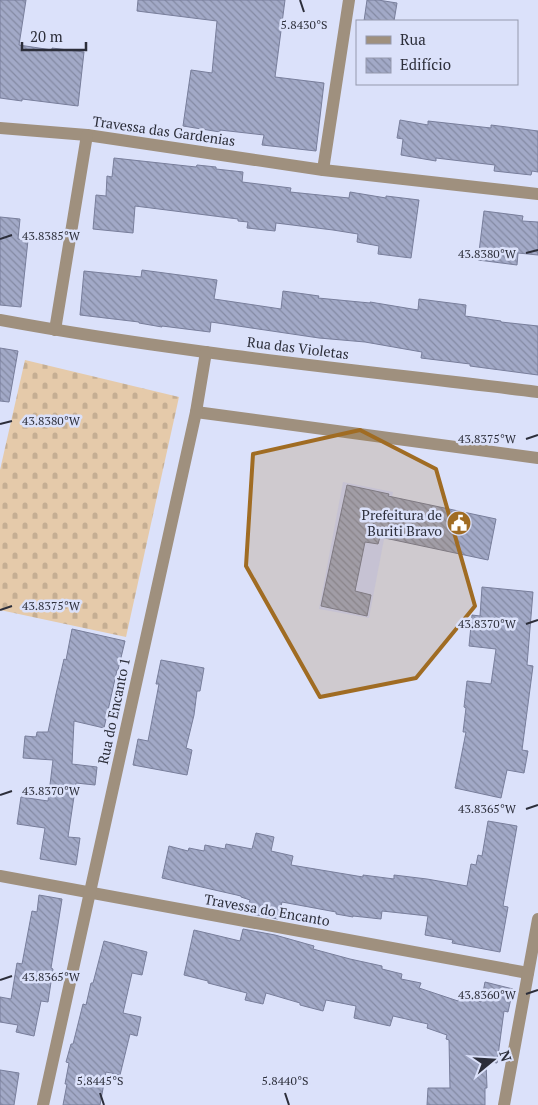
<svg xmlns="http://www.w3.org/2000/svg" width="538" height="1105" viewBox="0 0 538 1105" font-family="'PT Serif',serif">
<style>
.built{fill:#d0d8ff}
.cemetery{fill:url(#cemetery-stones)}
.building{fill:url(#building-back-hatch);stroke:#787e9b}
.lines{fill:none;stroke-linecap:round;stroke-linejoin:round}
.minor{stroke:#9f907e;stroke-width:12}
.marked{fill:#a06c23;fill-opacity:0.2;stroke:#a06c23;stroke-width:4;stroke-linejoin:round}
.ticks{fill:none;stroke:#2c2e3a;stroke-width:2}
.labels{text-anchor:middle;stroke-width:5;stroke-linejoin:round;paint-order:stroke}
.street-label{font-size:14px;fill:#2c2e3a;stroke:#dbe1fa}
.poi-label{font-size:14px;fill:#2c2e3a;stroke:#dbe1fa;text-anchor:end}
.ticks-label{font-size:12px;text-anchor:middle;fill:#2c2e3a;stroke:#dbe1fa;stroke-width:5;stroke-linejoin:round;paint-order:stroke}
</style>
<defs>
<pattern id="cemetery-stones" width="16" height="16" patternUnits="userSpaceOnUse" patternTransform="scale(1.25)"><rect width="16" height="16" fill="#e5caaa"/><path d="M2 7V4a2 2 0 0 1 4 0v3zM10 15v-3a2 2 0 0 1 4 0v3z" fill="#c5ae93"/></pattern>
<pattern id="building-back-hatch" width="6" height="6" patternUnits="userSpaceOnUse" patternTransform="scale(1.25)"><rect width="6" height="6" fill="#a2a9c7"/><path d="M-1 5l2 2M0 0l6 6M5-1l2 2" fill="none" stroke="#848aa3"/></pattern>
</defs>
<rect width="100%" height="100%" fill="#dbe1fa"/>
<polygon class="built" points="343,482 393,492 369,618 319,609"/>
<polygon class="cemetery" points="25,360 179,397 126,637 0,610 0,470"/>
<g class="building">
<polygon points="0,0 26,0 19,45 52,50 52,48 84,52 78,106 22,99 22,101 0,98"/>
<polygon points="138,0 285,0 275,77 324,83 316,151 262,145 264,135 220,130 220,132 183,126 191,70 212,73 217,21 137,11"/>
<polygon points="367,0 378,0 397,3 394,21 364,21"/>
<polygon points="400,120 428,125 428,121 491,128 491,125 538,131 538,172 532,171 531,175 494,171 495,165 436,158 436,161 401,155 403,139 397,138"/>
<polygon points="114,158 196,167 197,165 216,167 216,169 243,172 242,182 291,188 290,192 349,198 350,192 386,198 386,196 419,200 411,258 378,254 379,246 357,242 358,234 333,230 276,223 275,231 247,228 248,222 238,221 238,219 135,206 133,233 93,229 96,195 106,196 107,176 112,177"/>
<polygon points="484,211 523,216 522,221 538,222 538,255 518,253 517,265 478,260"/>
<polygon points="0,217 20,219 18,239 28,240 21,307 0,305"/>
<polygon points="142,270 217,280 214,299 281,309 283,291 319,296 318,298 370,303 370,302 418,310 419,299 466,305 465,316 501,321 501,322 538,326 538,375 470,366 470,364 421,358 422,352 365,342 319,338 211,322 210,332 162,326 162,327 139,323 139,322 80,315 84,271 141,277"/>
<polygon points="0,348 18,351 9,402 0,401"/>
<polygon points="347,485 389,494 388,496 496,519 488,560 380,537 378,544 365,542 355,591 371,595 367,616 321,606"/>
<polygon points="482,587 533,592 527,665 533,666 522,750 528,751 524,773 507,770 501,798 455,788 466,732 463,732 466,708 464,707 467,681 491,684 496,649 469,646 472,615 480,616"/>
<polygon points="72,629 125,641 118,670 117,670 104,728 74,721 72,764 97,767 95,785 76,783 68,837 80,838 76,865 40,859 45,828 17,824 21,797 48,801 53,760 23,758 25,736 36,737 37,732 48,732 56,694 64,659 66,660"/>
<polygon points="161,660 204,668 200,691 197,691 194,715 186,748 192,750 187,775 133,765 138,739 148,741 159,684 156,684"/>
<polygon points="488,821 517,826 503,906 508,907 500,952 452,943 453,940 425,935 428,916 382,911 381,919 353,916 353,917 336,914 336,912 282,902 278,919 247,913 250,900 241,897 241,896 162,878 169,846 188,851 189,848 204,851 205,845 225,849 226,844 252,849 256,833 274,837 271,851 293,856 291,865 363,877 363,875 394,879 394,875 427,879 467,886 471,864 476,865 478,855 482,856"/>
<polygon points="39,895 62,899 51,968 53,969 48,1002 41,1001 34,1036 16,1032 18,1025 0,1022 0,997 11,999 17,963 22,964 32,911 37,912"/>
<polygon points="243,929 275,935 314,946 313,949 350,959 382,966 382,969 402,974 401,979 421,983 419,988 458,1001 460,995 481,1002 485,982 513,989 508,1012 504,1011 497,1063 486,1061 487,1088 485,1088 485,1105 427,1105 428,1088 450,1088 449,1040 446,1039 447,1035 427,1028 428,1024 393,1016 390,1026 354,1018 356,1006 326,1000 323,1011 300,1005 300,1003 266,993 263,1004 245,1000 247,993 208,983 208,981 184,975 194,930 240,941"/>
<polygon points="104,941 147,952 142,975 132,973 123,1013 141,1017 137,1036 130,1034 120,1075 106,1072 100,1105 63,1105 67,1084 65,1084 69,1063 66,1062 71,1044 73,1044 83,1004 86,1005 91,983 93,983"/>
<polygon points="0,1070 19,1073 14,1105 0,1105"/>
</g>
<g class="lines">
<g class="minor">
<polyline points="0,128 87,135 323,170 538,194"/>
<polyline points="323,170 349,0"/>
<path d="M0,320C178,353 359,370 538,392"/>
<polyline points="55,330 87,135"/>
<polyline points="196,412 538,458"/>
<polyline points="0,876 528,973"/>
<polyline points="43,1105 196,412 206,352"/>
<polyline points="504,1105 538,919"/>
</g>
</g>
<path class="marked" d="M360,430L436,469L475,606L416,678L320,697L246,566L253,454Z"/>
<path class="ticks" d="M300,0L304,12M0,239L12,235M526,253L538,250M0,424L12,421M526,439L538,435M0,610L12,606M526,624L538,620M0,795L12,791M526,809L538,805M0,980L12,976M526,994L538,990M100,1093L104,1105M285,1093L289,1105"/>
<defs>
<symbol id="civic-disc" viewBox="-11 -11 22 22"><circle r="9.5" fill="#a06c23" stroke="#dbe1fa"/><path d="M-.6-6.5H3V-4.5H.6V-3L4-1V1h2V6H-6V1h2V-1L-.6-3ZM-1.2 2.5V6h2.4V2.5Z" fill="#fff"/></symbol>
</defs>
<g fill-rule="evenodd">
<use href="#civic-disc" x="445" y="509" width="28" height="28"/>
</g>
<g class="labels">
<g class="street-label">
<text transform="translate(164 131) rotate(8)" y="5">Travessa das Gardenias</text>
<text transform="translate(298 348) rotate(7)" y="5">Rua das Violetas</text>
<text transform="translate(114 711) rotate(-78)" y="5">Rua do Encanto 1</text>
<text transform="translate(267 910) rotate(10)" y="5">Travessa do Encanto</text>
</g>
<g class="poi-label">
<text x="442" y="520">Prefeitura de<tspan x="442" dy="16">Buriti Bravo</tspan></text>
</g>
</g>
<g class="ticks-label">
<text x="304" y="29">5.8430°S</text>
<text x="51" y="240">43.8385°W</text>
<text x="487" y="258">43.8380°W</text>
<text x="51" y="425">43.8380°W</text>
<text x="487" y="443">43.8375°W</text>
<text x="51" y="610">43.8375°W</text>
<text x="487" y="628">43.8370°W</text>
<text x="51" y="795">43.8370°W</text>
<text x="487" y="813">43.8365°W</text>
<text x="51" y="981">43.8365°W</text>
<text x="487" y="999">43.8360°W</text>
<text x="100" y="1085">5.8445°S</text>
<text x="285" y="1085">5.8440°S</text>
</g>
<rect x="356" y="20" width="162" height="65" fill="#dbe1fa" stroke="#9599ad"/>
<rect x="366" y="36" width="25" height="8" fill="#9f907e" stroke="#9599ad"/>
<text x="400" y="45" font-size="15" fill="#2c2e3a">Rua</text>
<rect x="366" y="58" width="25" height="15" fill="url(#building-back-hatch)" stroke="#9599ad"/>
<text x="400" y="70" font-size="15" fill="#2c2e3a">Edifício</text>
<g transform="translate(493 1060) rotate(72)" stroke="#dbe1fa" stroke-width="4" paint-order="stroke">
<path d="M0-4L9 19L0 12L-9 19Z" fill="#2c2e3a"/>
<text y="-8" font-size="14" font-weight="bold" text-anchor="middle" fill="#2c2e3a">N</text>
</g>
<path d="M22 42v8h64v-8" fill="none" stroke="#2c2e3a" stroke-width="2.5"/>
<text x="30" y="42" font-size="15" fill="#2c2e3a" stroke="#dbe1fa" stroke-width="4" paint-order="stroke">20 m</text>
</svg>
